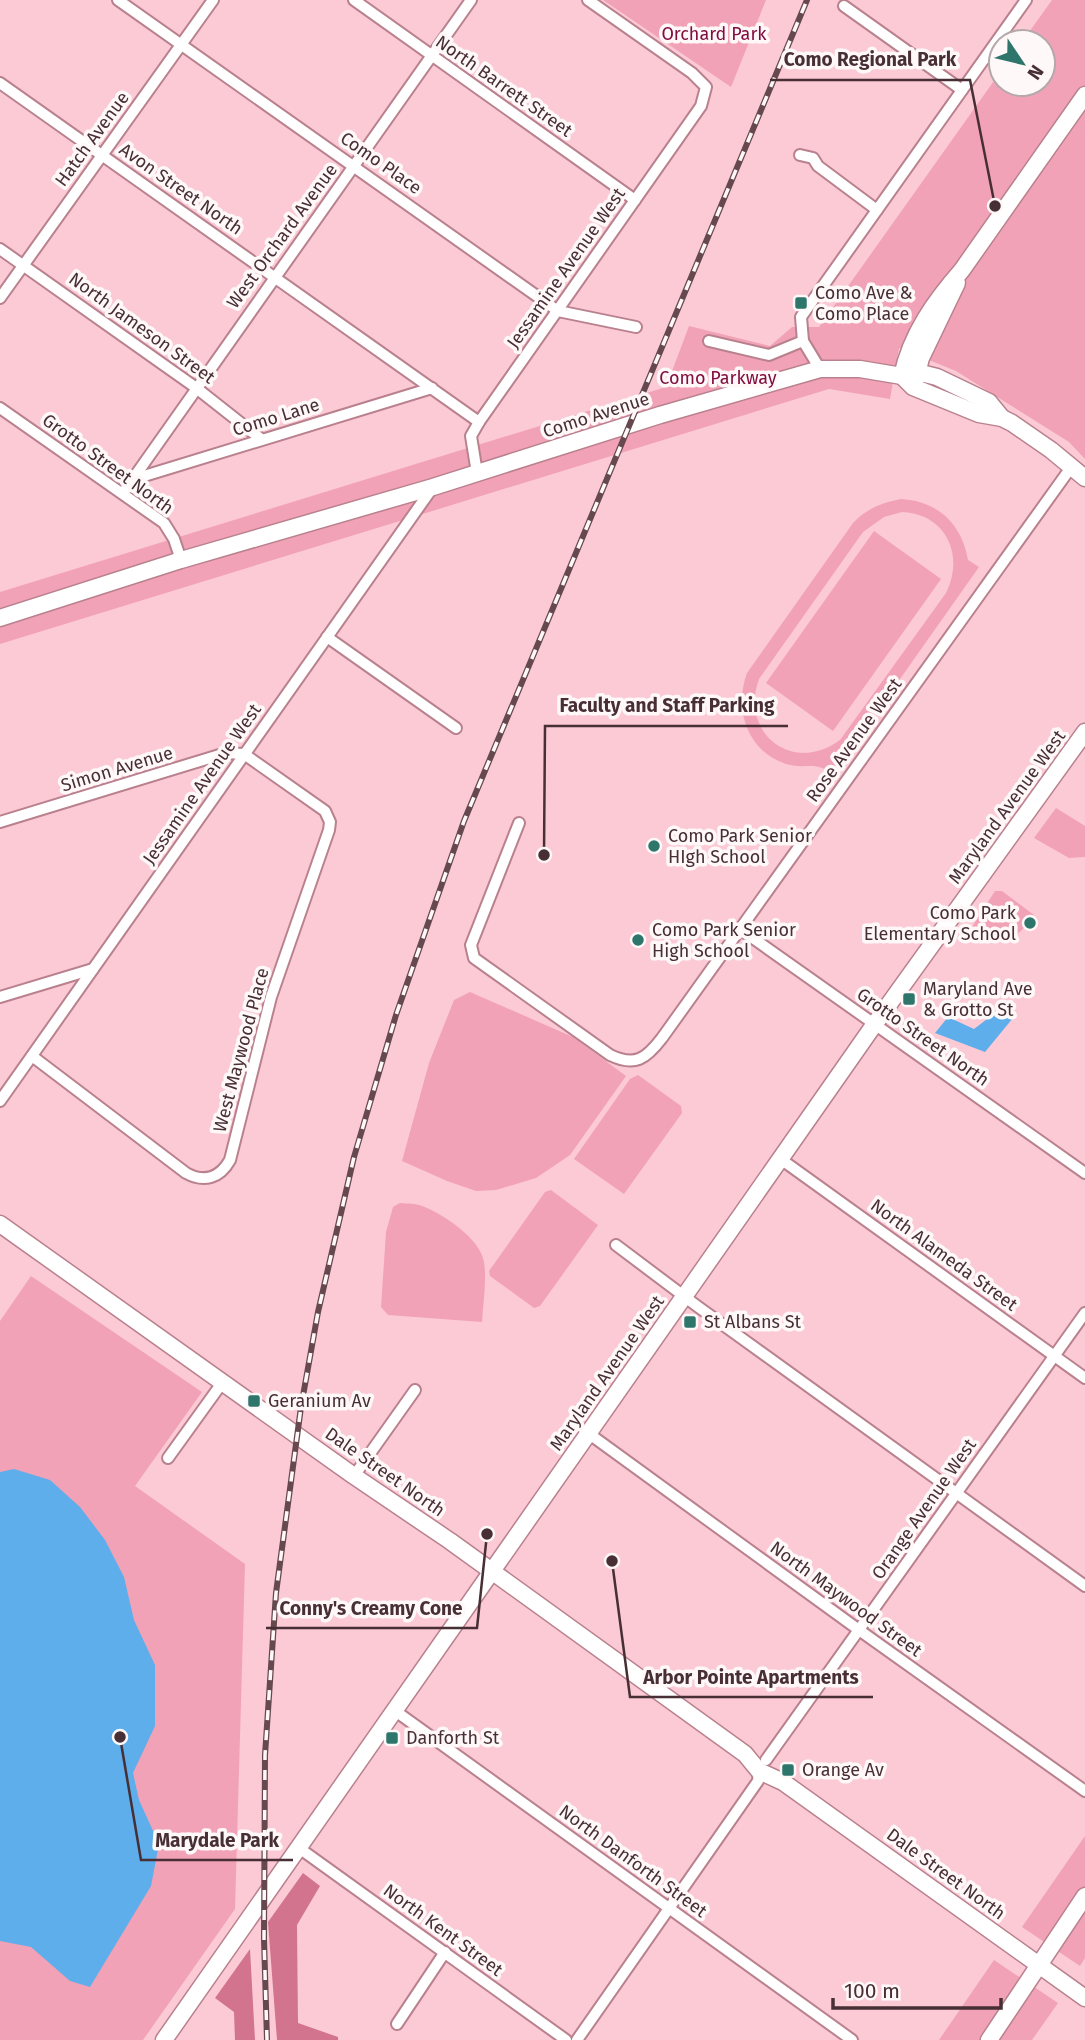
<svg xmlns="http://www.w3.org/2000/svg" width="1085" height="2040" viewBox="0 0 1085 2040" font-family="'Fira Sans',sans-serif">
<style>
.green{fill:#f2a2b6;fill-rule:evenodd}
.forest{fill:#d2748e}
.water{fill:#5daeeb}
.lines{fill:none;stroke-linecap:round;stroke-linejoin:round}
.street-casing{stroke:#b9818e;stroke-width:14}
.secondary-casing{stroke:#b9818e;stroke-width:19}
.street{stroke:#fff;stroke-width:10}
.secondary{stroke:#fff;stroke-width:16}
.rail-casing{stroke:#65494f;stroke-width:6}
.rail{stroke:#fef8f9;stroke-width:3.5;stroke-dasharray:10;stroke-linecap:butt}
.poi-dot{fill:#2e756c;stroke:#fef8f9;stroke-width:2.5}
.labels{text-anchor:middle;stroke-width:7;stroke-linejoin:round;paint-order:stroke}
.park-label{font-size:18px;fill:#820e3f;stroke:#fef8f9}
.street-label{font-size:18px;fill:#472f35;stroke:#fef8f9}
.poi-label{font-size:18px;fill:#472f35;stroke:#fef8f9;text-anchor:start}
.leader{fill:none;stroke:#472f35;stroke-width:2.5}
.callout-dot{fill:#472f35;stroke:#fef8f9;stroke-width:2.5}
.callout-label{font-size:19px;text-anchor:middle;font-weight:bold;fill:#472f35;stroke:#fef8f9;stroke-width:7;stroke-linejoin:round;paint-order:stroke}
</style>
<rect width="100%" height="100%" fill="#fbcad5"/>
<g class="green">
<polygon points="603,0 766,0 731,87"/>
<polygon points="1052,0 1085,0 1085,459 1069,442 956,371 899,348 890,399 829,389 0,644 0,592 666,387 689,326 770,346 792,327 819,327 1001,71 1001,84 1043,84 1043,42 1022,42"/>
<path d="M901,499C938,501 962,524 968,560L979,567L833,774C814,760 807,770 786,764C746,751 734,708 747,673L853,523C867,508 882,503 901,499ZM902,512C946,514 965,555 946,593L840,740C793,775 739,733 759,679L863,532L884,517Z"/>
<polygon points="874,531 941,579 833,731 766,683"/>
<polygon points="1056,808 1085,826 1085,857 1069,858 1034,838"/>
<polygon points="995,891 1002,891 1034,915 1022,930 1009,941 982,935 972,927"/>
<polygon points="470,992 573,1037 626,1076 570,1155 536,1178 496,1190 476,1191 447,1181 402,1161 429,1063 454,1000"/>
<polygon points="638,1075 681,1106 682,1113 624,1194 574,1159 630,1079"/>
<polygon points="551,1190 598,1225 540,1306 534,1308 490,1276 489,1271 545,1192"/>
<path d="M400,1203C408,1204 415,1203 422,1206C442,1213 481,1239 484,1262C487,1281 483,1303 482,1322L388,1315L381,1307L386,1232L393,1207Z"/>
<polygon points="31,1276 202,1392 135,1486 245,1564 235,1909 143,2040 0,2040 0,1321"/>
<polygon points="1085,1836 1085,1958 1080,1966 1022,1927"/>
<polygon points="994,1960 1058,2003 1032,2040 939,2040"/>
</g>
<g class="forest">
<polygon points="303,1873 320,1886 297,1925 298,2023 338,2037 338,2040 277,2040 268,1922"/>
<polygon points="250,1949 255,2040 235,2040 234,2012 215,1998"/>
</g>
<g class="water">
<polygon points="999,1010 1013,1018 985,1052 935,1033 948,1017 974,1029"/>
<polygon points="14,1469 50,1480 80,1507 105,1540 124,1577 134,1620 155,1665 155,1726 133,1773 139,1800 159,1844 151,1886 90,1987 70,1981 31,1947 0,1941 0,1472"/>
</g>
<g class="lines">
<defs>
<g id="street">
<polyline points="118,0 558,311 636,327"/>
<polyline points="354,0 635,200"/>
<polyline points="844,6 962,90"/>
<polyline points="0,83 479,422"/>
<polyline points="800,155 813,158 818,166 877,210"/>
<polyline points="0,249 195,387 261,439"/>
<polyline points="0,298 213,0"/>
<polyline points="709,341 769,355 803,341"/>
<polyline points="820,369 803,341 801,317 1026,0"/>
<polyline points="0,408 164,523 174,539 181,560"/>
<polyline points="477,473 471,436 479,422 701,106 706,87 692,73 588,0"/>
<polyline points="131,480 432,388"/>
<polyline points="123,493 471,0"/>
<polyline points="327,637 456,728"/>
<path d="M0,822L226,753L244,754L325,811L330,822L329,830L271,997L230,1160C220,1178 204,1183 186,1173L32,1056"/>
<path d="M519,823L471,945L474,958L610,1055C635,1067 646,1059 662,1038L1072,466"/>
<polyline points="740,929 1085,1173"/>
<polyline points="0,997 93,969"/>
<polyline points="0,1101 433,487"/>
<polyline points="782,1160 1085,1378"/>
<polyline points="616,1245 697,1306 1085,1586"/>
<polyline points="588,1433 859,1630 1085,1791"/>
<polyline points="168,1458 222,1383"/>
<polyline points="354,1476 415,1390"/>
<polyline points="394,1710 852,2040"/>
<polyline points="766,1760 1085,1313"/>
<polyline points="299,1848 566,2040"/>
<polyline points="397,2024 445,1952"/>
<polyline points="577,2040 758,1781 759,1771"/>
</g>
<g id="secondary">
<path d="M902,376C911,334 935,301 962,270L1085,95"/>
<polyline points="902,376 913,387 979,414 1002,418 1012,423 1051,450 1085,478"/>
<polyline points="915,381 921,358 957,283"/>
<polyline points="0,618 181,560 433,487 660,415 820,369 860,369 902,376 917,372 937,377 989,402 1002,418"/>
<polyline points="0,1224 354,1476 450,1541 745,1754 759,1771 783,1782 1085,1998"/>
<polyline points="164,2040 874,1025 1085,732"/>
<polyline points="989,2040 1085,1896"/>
</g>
</defs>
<use href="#street" class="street-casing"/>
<use href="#secondary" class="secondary-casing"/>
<use href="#street" class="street"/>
<use href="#secondary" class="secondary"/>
<defs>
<polyline id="rail" points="267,2040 264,1939 265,1755 276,1593 301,1407 318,1312 354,1157 396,1015 464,821 807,0"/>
</defs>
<use href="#rail" class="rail-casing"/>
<use href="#rail" class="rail"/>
</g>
<g class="poi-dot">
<rect x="794" y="296" width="14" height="14" rx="3.5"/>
<circle cx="654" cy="846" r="7"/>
<circle cx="1030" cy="923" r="7"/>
<circle cx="638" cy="940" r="7"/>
<rect x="902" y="992" width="14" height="14" rx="3.5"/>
<rect x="683" y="1315" width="14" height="14" rx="3.5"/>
<rect x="247" y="1394" width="14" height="14" rx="3.5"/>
<rect x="385" y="1731" width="14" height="14" rx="3.5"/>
<rect x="781" y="1763" width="14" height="14" rx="3.5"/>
</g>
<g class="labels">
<g class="park-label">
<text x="714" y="40">Orchard Park</text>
<text x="718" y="384">Como Parkway</text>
</g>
<g class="street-label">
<text transform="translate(504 86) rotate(35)" y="6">North Barrett Street</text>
<text transform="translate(92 139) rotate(-54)" y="6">Hatch Avenue</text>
<text transform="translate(381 163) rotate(35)" y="6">Como Place</text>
<text transform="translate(181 189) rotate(35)" y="6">Avon Street North</text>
<text transform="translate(282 236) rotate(-54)" y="6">West Orchard Avenue</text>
<text transform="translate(566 268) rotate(-55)" y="6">Jessamine Avenue West</text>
<text transform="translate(142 328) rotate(36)" y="6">North Jameson Street</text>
<text transform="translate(596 415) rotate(-18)" y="6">Como Avenue</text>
<text transform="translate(276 417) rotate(-17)" y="6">Como Lane</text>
<text transform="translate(108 464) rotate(36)" y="6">Grotto Street North</text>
<text transform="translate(854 740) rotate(-54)" y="6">Rose Avenue West</text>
<text transform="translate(117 769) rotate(-17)" y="6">Simon Avenue</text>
<text transform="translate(202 784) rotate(-55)" y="6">Jessamine Avenue West</text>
<text transform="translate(1007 807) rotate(-54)" y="6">Maryland Avenue West</text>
<text transform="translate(923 1037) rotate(35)" y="6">Grotto Street North</text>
<text transform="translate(241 1050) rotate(-75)" y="6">West Maywood Place</text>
<text transform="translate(944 1255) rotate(36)" y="6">North Alameda Street</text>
<text transform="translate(607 1373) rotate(-55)" y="6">Maryland Avenue West</text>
<text transform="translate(385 1472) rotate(35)" y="6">Dale Street North</text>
<text transform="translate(924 1509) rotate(-55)" y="6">Orange Avenue West</text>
<text transform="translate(846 1599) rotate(36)" y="6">North Maywood Street</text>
<text transform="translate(633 1861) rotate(36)" y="6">North Danforth Street</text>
<text transform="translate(946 1874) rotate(36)" y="6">Dale Street North</text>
<text transform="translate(443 1930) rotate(36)" y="6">North Kent Street</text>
</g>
<g class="poi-label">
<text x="815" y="299">Como Ave &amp;<tspan x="815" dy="21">Como Place</tspan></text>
<text x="668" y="842">Como Park Senior<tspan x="668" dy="21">HIgh School</tspan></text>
<text x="1016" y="919" text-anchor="end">Como Park<tspan x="1016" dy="21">Elementary School</tspan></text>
<text x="652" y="936">Como Park Senior<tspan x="652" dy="21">High School</tspan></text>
<text x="923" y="995">Maryland Ave<tspan x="923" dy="21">&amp; Grotto St</tspan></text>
<text x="704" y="1328">St Albans St</text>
<text x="268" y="1407">Geranium Av</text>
<text x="406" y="1744">Danforth St</text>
<text x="802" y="1776">Orange Av</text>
</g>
</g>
<path class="leader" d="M995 206L970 80H770M544 855L545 726H788M487 1534L477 1628H266M612 1561L630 1697H873M120 1737L141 1860H293"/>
<g class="callout-dot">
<circle cx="995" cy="206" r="7"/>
<circle cx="544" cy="855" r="7"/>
<circle cx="487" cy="1534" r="7"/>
<circle cx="612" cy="1561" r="7"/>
<circle cx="120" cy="1737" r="7"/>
</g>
<g class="callout-label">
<text x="870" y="66">Como Regional Park</text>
<text x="667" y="712">Faculty and Staff Parking</text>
<text x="371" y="1615">Conny's Creamy Cone</text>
<text x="751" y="1684">Arbor Pointe Apartments</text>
<text x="217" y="1847">Marydale Park</text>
</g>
<g transform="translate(1022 63) rotate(125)"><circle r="33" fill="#fef8f9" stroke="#b5a8ab" stroke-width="2"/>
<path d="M0-5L12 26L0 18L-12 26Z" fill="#2e756c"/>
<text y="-10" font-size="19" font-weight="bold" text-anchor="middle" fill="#472f35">N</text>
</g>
<path d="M833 1998v10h168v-10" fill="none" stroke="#472f35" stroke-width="3.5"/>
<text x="844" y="1998" font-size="21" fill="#472f35" stroke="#fef8f9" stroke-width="5" paint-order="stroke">100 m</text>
</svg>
